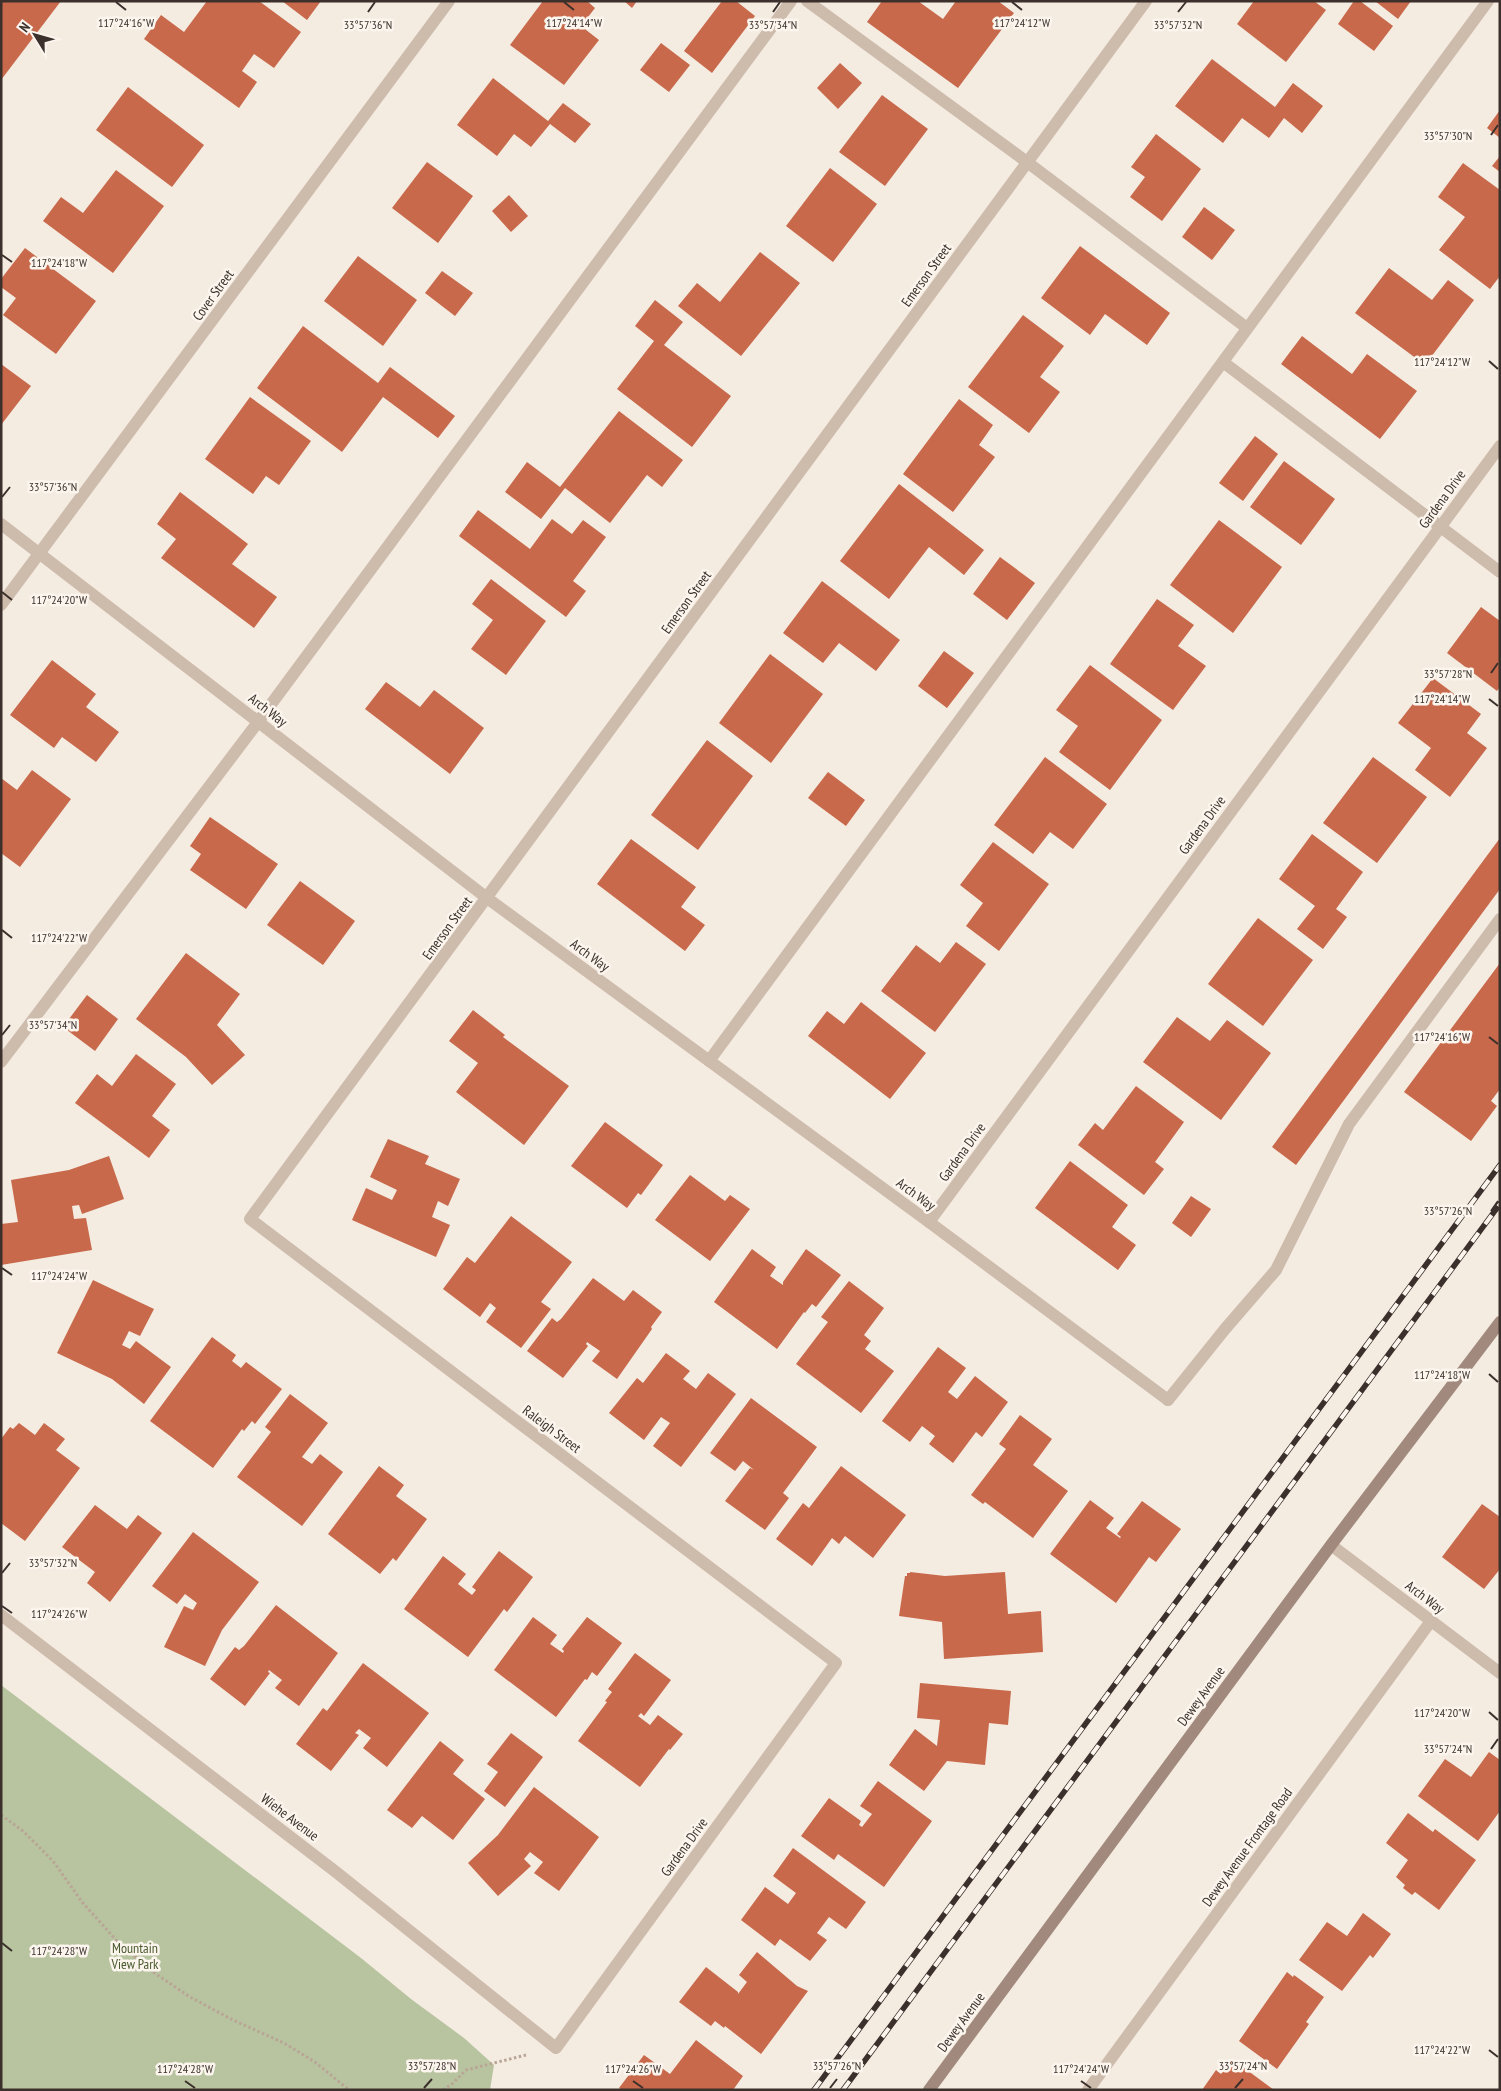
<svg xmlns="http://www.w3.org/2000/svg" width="1501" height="2091" viewBox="0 0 1501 2091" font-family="'PT Sans Narrow',sans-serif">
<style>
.green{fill:#b8c4a0}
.building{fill:#c8694b}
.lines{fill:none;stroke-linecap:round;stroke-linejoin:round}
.path{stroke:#b9a596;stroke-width:3;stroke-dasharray:2.5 2.5;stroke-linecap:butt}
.lane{stroke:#cdbbac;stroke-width:12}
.street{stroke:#cdbbac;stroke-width:12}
.secondary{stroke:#a18a7d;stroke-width:12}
.rail-casing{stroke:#3b302b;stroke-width:5.5}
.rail{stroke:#fbf5ee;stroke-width:4;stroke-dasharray:11;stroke-linecap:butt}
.ticks{fill:none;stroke:#3b302b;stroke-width:2}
.labels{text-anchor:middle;stroke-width:5;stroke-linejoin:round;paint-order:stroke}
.street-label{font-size:14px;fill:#3b302b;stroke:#fbf5ee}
.park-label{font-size:14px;fill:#4a5a2e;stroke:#fbf5ee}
.ticks-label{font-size:12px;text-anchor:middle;fill:#3b302b;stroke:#fbf5ee;stroke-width:5;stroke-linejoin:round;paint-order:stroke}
</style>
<rect width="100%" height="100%" fill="#f4ebe1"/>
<polygon class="green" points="1,1685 361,1958 411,1999 464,2038 494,2065 490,2090 1,2090"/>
<g class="building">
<polygon points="1,1 61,1 1,80"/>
<polygon points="207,1 259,1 301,32 274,68 254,54 242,71 257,82 239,108 144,39 161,15 184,32"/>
<polygon points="282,1 321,1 307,20"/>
<polygon points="543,1 587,1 595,8 581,26 599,40 564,85 510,45"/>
<polygon points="624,1 637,1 632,8"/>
<polygon points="722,1 736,1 755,16 712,73 684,51"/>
<polygon points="882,1 918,1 943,19 956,1 998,1 1014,13 958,88 867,22"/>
<polygon points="1254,1 1314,1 1326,10 1286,62 1237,24"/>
<polygon points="1354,1 1360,1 1393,26 1374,51 1338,24"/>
<polygon points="1375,1 1411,1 1398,19"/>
<polygon points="661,43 690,65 669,92 640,70"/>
<polygon points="1212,59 1275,107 1293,83 1323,106 1302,133 1284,118 1269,138 1242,118 1223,143 1175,106"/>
<polygon points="840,63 862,83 838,109 817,88"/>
<polygon points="493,78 548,121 563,103 591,124 575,143 550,124 531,147 514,134 497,156 457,125"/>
<polygon points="128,87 204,145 172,187 96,130"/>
<polygon points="882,95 928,129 885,186 839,152"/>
<polygon points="1500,110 1500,138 1487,128"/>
<polygon points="1156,134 1201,169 1162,221 1130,197 1145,177 1131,167"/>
<polygon points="1500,156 1500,172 1492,166"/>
<polygon points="427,162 473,196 438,243 392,208"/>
<polygon points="1463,163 1500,190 1500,276 1490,289 1439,250 1465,217 1438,197"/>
<polygon points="830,168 877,204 833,262 786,226"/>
<polygon points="116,170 164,206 113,273 43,221 61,197 83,213"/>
<polygon points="509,195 528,216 511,232 492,211"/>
<polygon points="1204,207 1235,230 1212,260 1182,237"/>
<polygon points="1080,246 1170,313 1147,345 1105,314 1090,335 1041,298"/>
<polygon points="25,248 96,301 56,354 3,315 16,298 1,287 1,279"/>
<polygon points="760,252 800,283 741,356 678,306 697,283 720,302"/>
<polygon points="358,256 417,300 383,346 324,301"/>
<polygon points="1389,268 1432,300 1448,280 1474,300 1425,365 1355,313"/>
<polygon points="442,271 473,293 455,316 425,293"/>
<polygon points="655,300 683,322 664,345 731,396 692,447 617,389 654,341 635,326"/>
<polygon points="1023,315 1064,346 1040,377 1060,392 1029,433 968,387"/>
<polygon points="303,326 378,383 390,367 455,416 438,438 383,397 342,452 257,388"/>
<polygon points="1302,336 1352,374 1367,354 1417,391 1380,439 1281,364"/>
<polygon points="1,364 31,386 1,425"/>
<polygon points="250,397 311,441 279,485 266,476 253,494 205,459"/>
<polygon points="959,399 993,425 979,445 995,457 953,512 903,474"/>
<polygon points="619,411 683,460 662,487 647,475 610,523 565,488 541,519 505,492 527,462 560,487"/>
<polygon points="1255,436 1278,454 1243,501 1219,483"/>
<polygon points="1284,461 1335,499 1301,545 1250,507"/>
<polygon points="899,484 984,550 964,575 929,547 889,599 840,561"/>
<polygon points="180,492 248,544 232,564 277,597 254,628 161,558 176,539 157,524"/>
<polygon points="478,510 530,549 552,519 572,534 583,520 606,537 573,581 586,591 566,617 459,536"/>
<polygon points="1219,520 1282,567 1233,633 1170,585"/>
<polygon points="1000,557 1035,583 1007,620 973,594"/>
<polygon points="491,579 546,621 506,675 471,649 493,620 472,604"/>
<polygon points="822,581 900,640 876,671 839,643 823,663 783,633"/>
<polygon points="1157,599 1194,625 1178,646 1206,666 1173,710 1110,664"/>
<polygon points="1481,607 1500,621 1500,687 1497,691 1447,653"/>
<polygon points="944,651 974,673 947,708 918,686"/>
<polygon points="770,654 823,694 771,763 719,723"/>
<polygon points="52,660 96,694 86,707 119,732 96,762 62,737 54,748 10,715"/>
<polygon points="1090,665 1162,720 1110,790 1059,752 1078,726 1056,710"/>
<polygon points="1433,678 1481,714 1467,733 1487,748 1450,797 1415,770 1431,748 1398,723"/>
<polygon points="386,682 420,707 434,690 484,728 450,774 365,709"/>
<polygon points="707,740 753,776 698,850 651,815"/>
<polygon points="1045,757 1107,804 1073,849 1050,832 1033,854 994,825"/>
<polygon points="1373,757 1427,797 1377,863 1323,823"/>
<polygon points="32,770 71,799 20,867 1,853 1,778 17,790"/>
<polygon points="828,772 865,800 846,826 808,798"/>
<polygon points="210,817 278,864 246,909 190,870 201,854 190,846"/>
<polygon points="1312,834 1363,872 1336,909 1347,917 1323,949 1297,929 1315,906 1279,879"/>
<polygon points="1500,838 1500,889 1296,1165 1272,1147"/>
<polygon points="631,839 696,887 681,907 705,925 685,951 597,884"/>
<polygon points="993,842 1049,884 999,951 966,926 983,903 960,885"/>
<polygon points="300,881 355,921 323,965 267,925"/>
<polygon points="1258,918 1313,960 1263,1026 1208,984"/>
<polygon points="956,942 986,964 935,1032 881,991 916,945 940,963"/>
<polygon points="186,953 240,994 217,1025 245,1055 212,1085 186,1057 136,1019"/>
<polygon points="1500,963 1500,1089 1491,1101 1497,1106 1471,1141 1404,1092"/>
<polygon points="87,995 118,1019 95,1051 63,1027"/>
<polygon points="861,1002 926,1053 890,1099 808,1036 827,1011 844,1024"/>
<polygon points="473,1010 505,1035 503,1037 569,1086 524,1145 456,1092 478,1063 449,1041"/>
<polygon points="1177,1017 1210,1041 1227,1020 1271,1053 1221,1120 1143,1062"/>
<polygon points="136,1054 176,1084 152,1116 170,1130 149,1158 75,1103 97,1074 112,1086"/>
<polygon points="1136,1086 1184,1122 1155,1162 1164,1169 1144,1195 1078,1145 1095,1123 1103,1130"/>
<polygon points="605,1122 663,1165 641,1195 638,1193 627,1208 571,1166"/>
<polygon points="388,1139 429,1156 425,1164 460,1179 448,1206 438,1201 432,1217 450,1225 436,1257 352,1220 366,1188 392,1200 397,1190 370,1177"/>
<polygon points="109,1156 124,1199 82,1214 79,1205 72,1206 74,1219 86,1218 92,1250 1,1265 1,1224 18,1222 11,1180 69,1170"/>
<polygon points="1070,1161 1128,1205 1112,1227 1136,1245 1118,1270 1035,1208"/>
<polygon points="690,1175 725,1201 730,1195 750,1209 710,1261 655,1220"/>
<polygon points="1191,1196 1211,1209 1191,1237 1172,1223"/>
<polygon points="511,1216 572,1262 541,1302 551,1309 521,1348 486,1322 496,1308 490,1303 480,1317 443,1289 467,1257 475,1263"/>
<polygon points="752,1249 776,1267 770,1276 783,1285 783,1282 806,1249 841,1275 816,1307 812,1304 805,1313 804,1312 777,1349 714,1302"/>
<polygon points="593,1278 624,1301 633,1290 662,1312 651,1327 652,1329 617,1379 592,1361 600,1351 587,1342 586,1344 588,1346 563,1378 527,1351 552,1318 557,1322 561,1319"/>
<polygon points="93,1280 154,1309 140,1336 129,1331 122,1345 130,1349 136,1341 171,1367 144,1404 112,1379 57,1353"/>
<polygon points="849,1281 884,1308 864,1335 871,1341 865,1349 894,1371 861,1413 796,1364 828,1322 821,1317"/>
<polygon points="212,1337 236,1355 232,1361 241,1368 246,1362 282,1389 255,1424 252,1421 244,1431 242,1429 213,1468 150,1421"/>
<polygon points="938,1347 966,1368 948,1392 957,1399 975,1376 1008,1402 982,1437 976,1432 953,1463 929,1444 935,1436 922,1426 910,1442 882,1421"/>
<polygon points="666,1353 690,1371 683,1379 696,1389 708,1373 736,1394 681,1467 653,1446 670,1423 661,1417 644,1440 609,1413 637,1378 643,1383"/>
<polygon points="290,1394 328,1423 302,1457 312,1464 320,1454 343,1472 302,1526 237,1477 271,1432 265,1427"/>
<polygon points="751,1398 817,1447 783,1493 789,1498 765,1530 725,1501 750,1468 754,1470 743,1461 735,1471 710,1453"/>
<polygon points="1020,1415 1052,1439 1033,1465 1068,1491 1033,1538 985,1502 983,1504 971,1495 1006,1449 999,1444"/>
<polygon points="19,1423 35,1435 44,1423 65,1439 56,1450 80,1468 25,1541 1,1523 1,1439 10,1427 13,1429"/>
<polygon points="379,1466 404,1485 396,1496 427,1519 396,1561 393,1558 380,1574 328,1534"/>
<polygon points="841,1466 906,1515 873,1558 845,1536 839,1544 832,1538 812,1566 776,1539 803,1503 809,1508"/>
<polygon points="1090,1500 1114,1518 1106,1528 1120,1538 1121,1537 1117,1534 1142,1501 1181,1529 1156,1562 1149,1557 1116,1603 1050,1554"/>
<polygon points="1482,1504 1500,1517 1500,1569 1484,1589 1442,1557"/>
<polygon points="95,1505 127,1529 138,1515 162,1533 110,1602 87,1583 95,1572 62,1547"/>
<polygon points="193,1532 259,1582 222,1630 205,1666 164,1647 184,1606 193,1610 197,1603 185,1594 177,1604 152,1586"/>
<polygon points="499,1551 533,1577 507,1612 504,1609 468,1657 404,1609 443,1556 466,1574 458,1584 472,1595 476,1590 472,1587"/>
<polygon points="910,1572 945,1576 1005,1572 1008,1614 1041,1611 1043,1652 944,1659 942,1622 899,1616 905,1576 907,1576 907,1573 910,1573"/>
<polygon points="276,1605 338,1653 299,1706 275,1688 282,1680 269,1670 268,1672 270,1673 245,1706 210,1679 235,1647 239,1650 244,1646"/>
<polygon points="533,1617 557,1635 550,1644 563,1653 564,1651 562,1649 587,1617 622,1643 597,1676 592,1672 587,1680 585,1679 556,1717 494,1670"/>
<polygon points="635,1653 671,1680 644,1716 641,1713 638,1716 650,1725 658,1715 683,1734 670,1750 669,1749 640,1787 578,1741 607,1702 605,1701 612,1692 608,1689"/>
<polygon points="363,1663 429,1713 387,1767 363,1748 371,1738 359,1729 355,1733 359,1735 331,1771 296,1744 323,1708 327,1711"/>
<polygon points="920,1683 1011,1691 1008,1725 989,1723 985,1765 947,1761 924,1791 889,1765 915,1729 937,1746 940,1720 917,1718"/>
<polygon points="511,1733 543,1757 505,1807 484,1791 498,1772 487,1764"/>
<polygon points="440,1741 464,1760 453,1774 485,1799 453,1840 422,1816 412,1828 387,1810"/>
<polygon points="1489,1752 1500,1760 1500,1811 1478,1841 1418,1796 1445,1759 1471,1777"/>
<polygon points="878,1781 932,1821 884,1887 838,1854 834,1860 801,1836 829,1798 861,1821 859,1825 862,1827 872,1814 860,1806"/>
<polygon points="534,1787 599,1837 559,1891 534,1873 543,1862 530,1852 524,1859 531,1866 498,1896 468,1863 498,1835"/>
<polygon points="1408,1813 1433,1832 1435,1829 1476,1860 1439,1910 1415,1892 1412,1895 1403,1888 1405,1885 1396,1877 1408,1860 1386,1843"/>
<polygon points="793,1848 866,1902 846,1929 829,1917 817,1933 827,1940 810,1961 780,1939 775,1946 741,1920 765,1887 788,1904 796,1893 773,1876"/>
<polygon points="1363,1913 1391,1934 1373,1958 1370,1955 1342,1991 1299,1960 1327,1922 1347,1936"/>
<polygon points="757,1952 797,1986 808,1991 761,2054 725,2026 724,2028 715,2021 711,2026 679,2002 706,1967 738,1992 738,1994 747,1982 739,1975"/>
<polygon points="1287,1972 1293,1977 1294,1975 1324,1997 1306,2022 1309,2024 1277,2069 1239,2041"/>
<polygon points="696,2040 743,2076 733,2090 622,2090 619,2088 644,2055 670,2074"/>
<polygon points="1232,2059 1274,2090 1202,2090 1216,2070 1221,2074"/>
</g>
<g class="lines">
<g class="path">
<polyline points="1,1815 23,1831 53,1861 82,1902 117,1941 150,1970 190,1997 233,2020 284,2043 315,2062 349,2090"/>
<polyline points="443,2090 452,2084 466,2070 526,2055"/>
</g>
<g class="lane">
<polyline points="807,1 1027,162 1247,328"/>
<polyline points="1223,362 1500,572"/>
<polyline points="709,1061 1488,1"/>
<polyline points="1,1062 258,722 791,1"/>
<polyline points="1168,1400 1225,1329 1276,1270 1349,1124 1500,919"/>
</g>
<g class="street">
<polyline points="1,524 487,898 929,1222 1168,1400"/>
<polyline points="1,605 449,1"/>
<polyline points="929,1222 1500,446"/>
<polyline points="1331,1545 1500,1673"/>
<polyline points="1,1615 336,1872 556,2048 836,1663 250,1219 1146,1"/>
<polyline points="1088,2090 1431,1621"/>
</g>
<polyline class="secondary" points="929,2090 1331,1545 1500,1322"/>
<defs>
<g id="rail">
<polyline points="814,2090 1500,1165"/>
<polyline points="843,2090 1500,1204"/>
</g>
</defs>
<use href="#rail" class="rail-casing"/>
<use href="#rail" class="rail"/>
</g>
<path class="ticks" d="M116,2L126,10M564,2L574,10M1012,2L1022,10M368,12L375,2M773,12L780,2M1178,12L1186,2M1491,135L1498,125M2,255L12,262M1489,361L1498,369M2,497L10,487M2,592L12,600M1491,673L1498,663M1489,699L1498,706M2,930L12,938M2,1035L10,1025M1489,1037L1498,1044M1491,1211L1498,1201M2,1268L12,1275M1489,1374L1498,1382M2,1573L10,1563M2,1606L12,1613M1489,1712L1498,1720M1491,1749L1498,1739M2,1943L12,1951M1489,2050L1498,2057M185,2081L195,2088M633,2081L643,2088M1081,2081L1091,2088M424,2088L432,2079M830,2088L837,2079M1235,2088L1243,2079"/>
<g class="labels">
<g class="street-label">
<text transform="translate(926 275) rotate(-54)" y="5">Emerson Street</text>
<text transform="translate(213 295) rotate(-54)" y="5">Cover Street</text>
<text transform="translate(1442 499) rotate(-54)" y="5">Gardena Drive</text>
<text transform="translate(686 602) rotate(-54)" y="5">Emerson Street</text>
<text transform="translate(268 710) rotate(38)" y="5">Arch Way</text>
<text transform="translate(1202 825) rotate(-54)" y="5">Gardena Drive</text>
<text transform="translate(447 928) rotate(-54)" y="5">Emerson Street</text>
<text transform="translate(590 955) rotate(36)" y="5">Arch Way</text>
<text transform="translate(962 1152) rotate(-54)" y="5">Gardena Drive</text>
<text transform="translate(916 1194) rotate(36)" y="5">Arch Way</text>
<text transform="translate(552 1429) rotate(37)" y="5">Raleigh Street</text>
<text transform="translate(1425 1597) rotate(37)" y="5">Arch Way</text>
<text transform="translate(1201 1696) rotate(-54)" y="5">Dewey Avenue</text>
<text transform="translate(290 1817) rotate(37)" y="5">Wiehe Avenue</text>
<text transform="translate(684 1847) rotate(-54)" y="5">Gardena Drive</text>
<text transform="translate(1247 1847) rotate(-54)" y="5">Dewey Avenue Frontage Road</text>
<text transform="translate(961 2022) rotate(-54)" y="5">Dewey Avenue</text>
</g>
<g class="park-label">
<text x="135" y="1953">Mountain<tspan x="135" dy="16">View Park</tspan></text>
</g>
</g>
<g class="ticks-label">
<text x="126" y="27">117°24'16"W</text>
<text x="574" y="27">117°24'14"W</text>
<text x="1022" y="27">117°24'12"W</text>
<text x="368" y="29">33°57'36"N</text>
<text x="773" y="29">33°57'34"N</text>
<text x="1178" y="29">33°57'32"N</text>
<text x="1448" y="140">33°57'30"N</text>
<text x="59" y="267">117°24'18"W</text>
<text x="1442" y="366">117°24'12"W</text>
<text x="53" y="491">33°57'36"N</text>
<text x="59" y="604">117°24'20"W</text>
<text x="1448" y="678">33°57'28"N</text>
<text x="1442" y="703">117°24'14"W</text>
<text x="59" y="942">117°24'22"W</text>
<text x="53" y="1029">33°57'34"N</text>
<text x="1442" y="1041">117°24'16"W</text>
<text x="1448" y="1215">33°57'26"N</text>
<text x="59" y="1280">117°24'24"W</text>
<text x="1442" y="1379">117°24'18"W</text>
<text x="53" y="1567">33°57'32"N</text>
<text x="59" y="1618">117°24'26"W</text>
<text x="1442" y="1717">117°24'20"W</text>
<text x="1448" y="1753">33°57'24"N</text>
<text x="59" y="1955">117°24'28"W</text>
<text x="1442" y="2054">117°24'22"W</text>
<text x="432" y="2070">33°57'28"N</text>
<text x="837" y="2070">33°57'26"N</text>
<text x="1243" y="2070">33°57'24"N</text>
<text x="185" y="2073">117°24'28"W</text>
<text x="633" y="2073">117°24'26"W</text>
<text x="1081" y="2073">117°24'24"W</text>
</g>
<rect width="1501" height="2091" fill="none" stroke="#3b302b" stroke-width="5"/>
<g transform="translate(35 35) rotate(307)" stroke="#fbf5ee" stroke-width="4" paint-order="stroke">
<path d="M0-4L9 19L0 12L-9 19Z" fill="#3b302b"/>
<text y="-8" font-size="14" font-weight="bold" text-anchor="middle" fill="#3b302b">N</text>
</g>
</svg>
